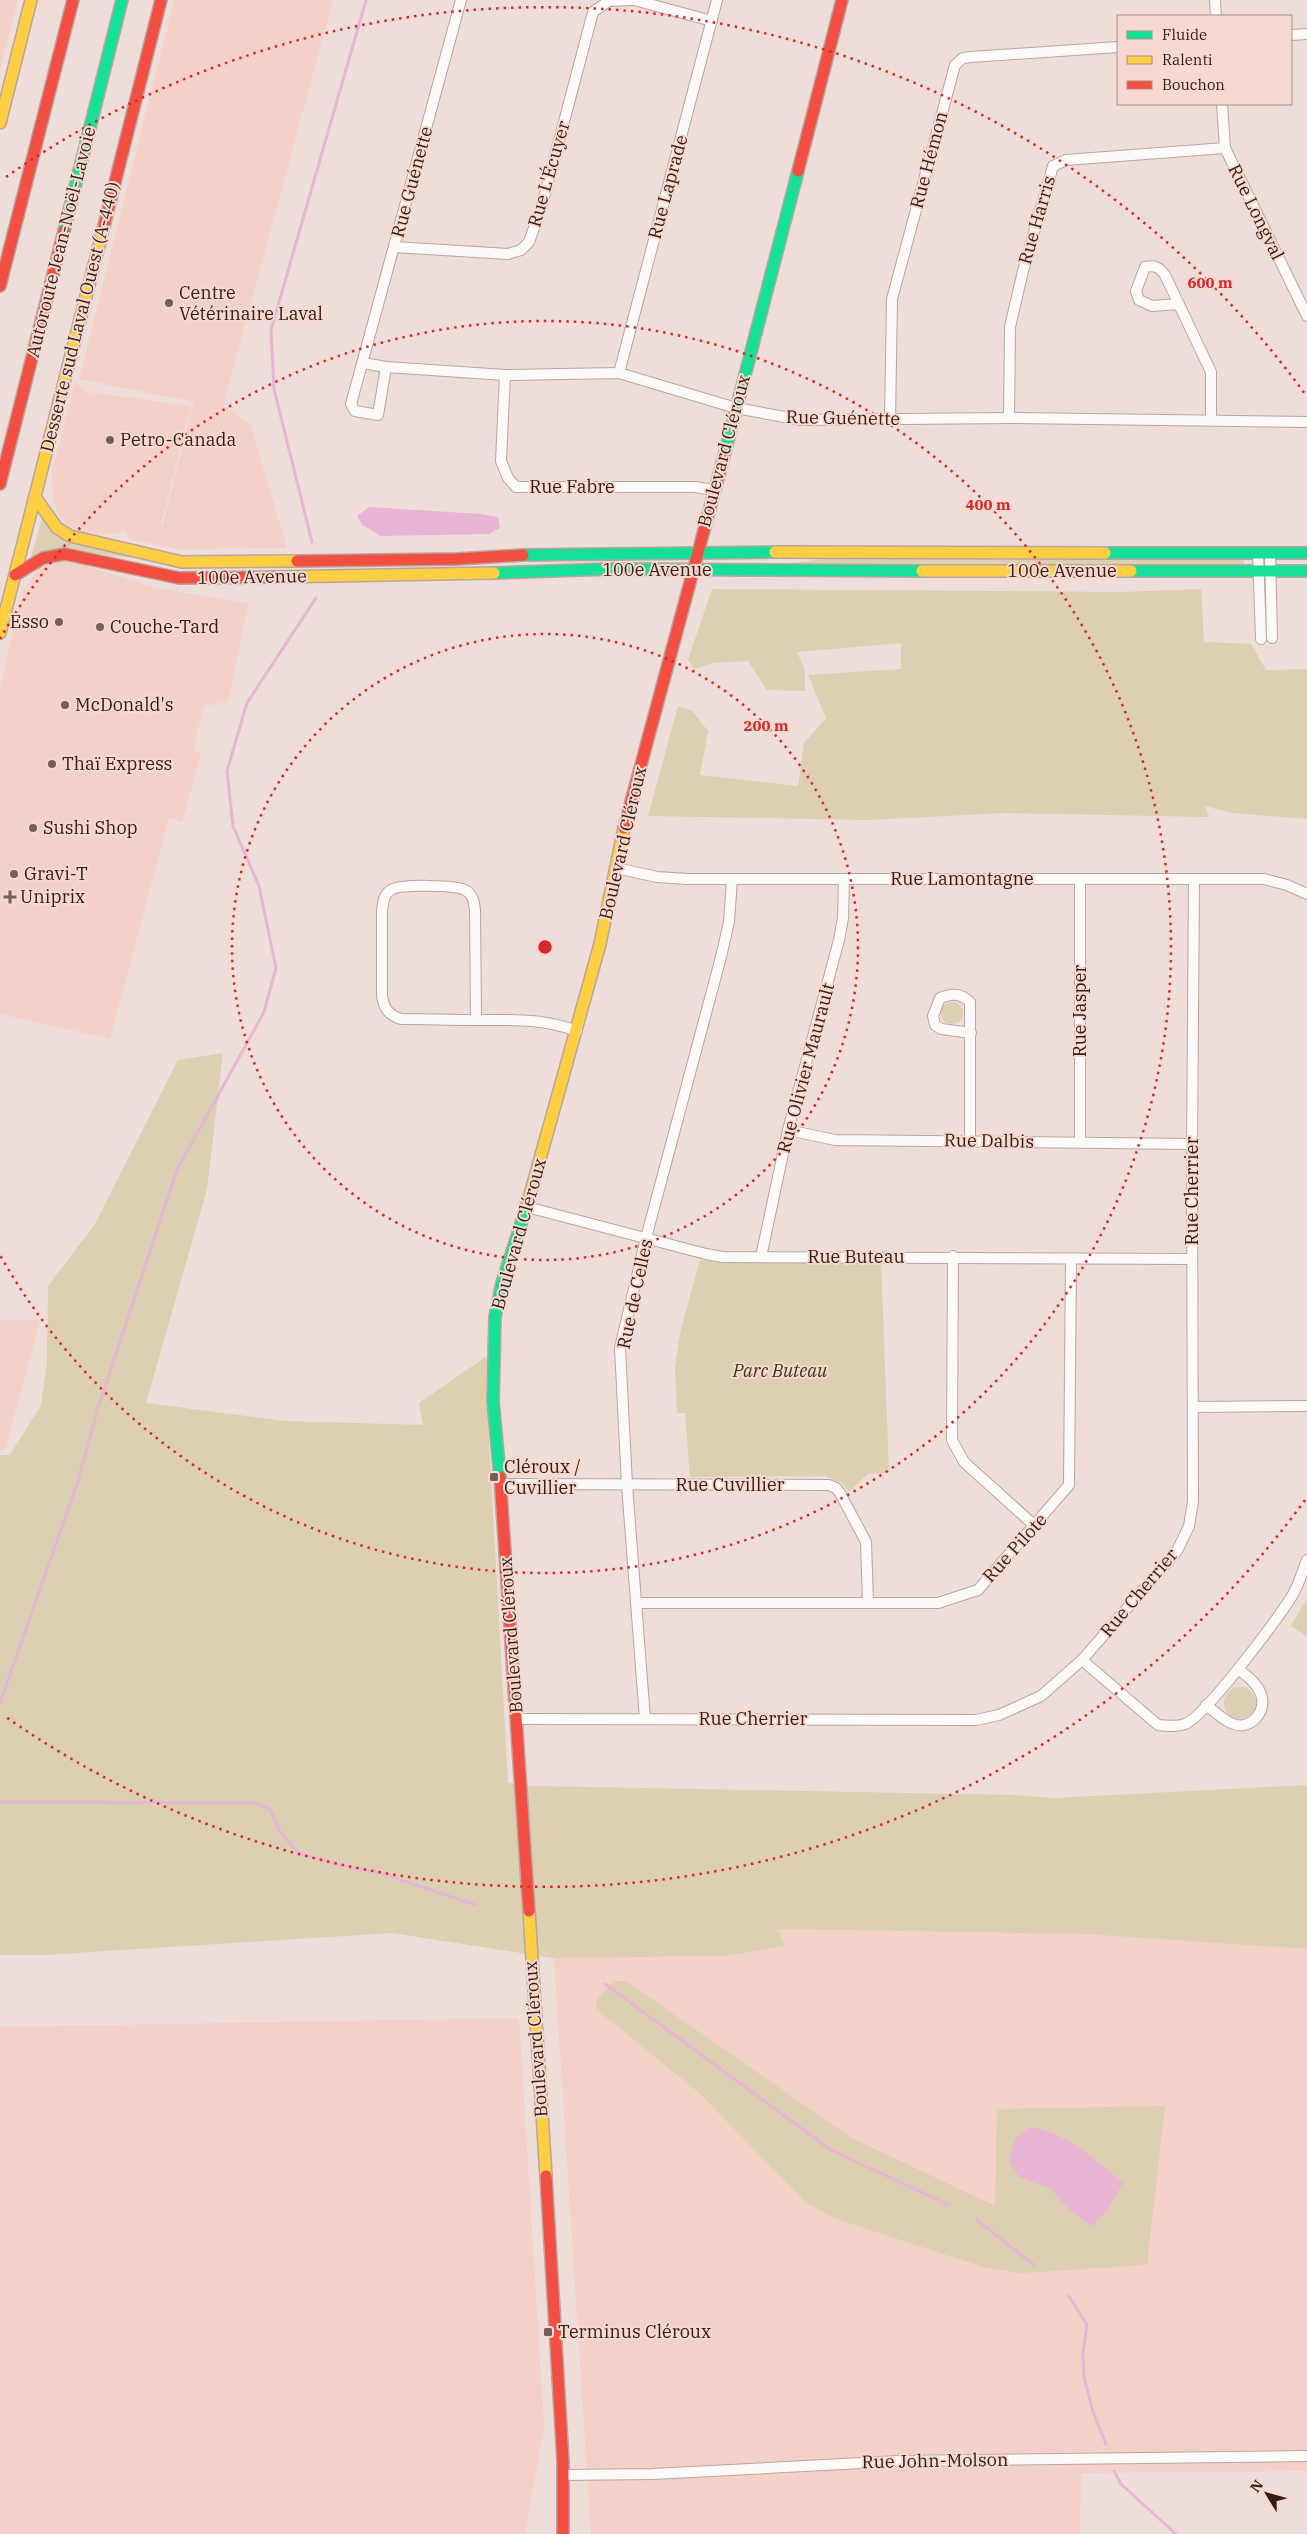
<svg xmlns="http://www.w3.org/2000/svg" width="1307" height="2534" viewBox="0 0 1307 2534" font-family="'IBM Plex Serif',serif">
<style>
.built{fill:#f3d1c8}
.green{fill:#dccfb2}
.water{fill:#e8b6d4}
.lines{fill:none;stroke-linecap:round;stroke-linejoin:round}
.stream{stroke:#e8b6d4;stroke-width:3}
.street-casing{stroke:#b9a59f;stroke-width:12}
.fast-casing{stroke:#b9a59f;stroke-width:14}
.slow-casing{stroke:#b9a59f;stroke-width:14}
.jam-casing{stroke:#b9a59f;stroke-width:14}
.street{stroke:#fcfaf9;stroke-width:10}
.fast{stroke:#16e098;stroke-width:11}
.slow{stroke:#ffcf43;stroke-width:11}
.jam{stroke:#f24e42;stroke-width:11}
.ring{fill:none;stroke:#d62828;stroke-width:2.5;stroke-dasharray:2.5 5}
.poi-dot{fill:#755f58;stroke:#f6d9d0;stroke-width:2}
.labels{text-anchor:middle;stroke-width:4;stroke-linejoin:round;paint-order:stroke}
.street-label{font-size:18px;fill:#341b13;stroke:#f6d9d0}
.poi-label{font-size:18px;fill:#341b13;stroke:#f6d9d0;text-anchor:start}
.park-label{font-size:18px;font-style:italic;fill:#3d3615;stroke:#f6d9d0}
.centre{fill:#d62828;stroke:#f6d9d0;stroke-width:2.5}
.ring-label{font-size:15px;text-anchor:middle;font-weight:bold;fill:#d62828;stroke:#f6d9d0;stroke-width:4;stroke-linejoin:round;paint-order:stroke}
</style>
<rect width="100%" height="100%" fill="#eeddd8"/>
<g class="built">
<polygon points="0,0 18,0 0,69"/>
<polygon points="174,0 333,0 223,405 250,423 287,548 180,549 131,540 125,532 96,535 76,530 65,524 57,513 53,498 52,472 75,382 86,392 191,406 161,524 163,525 194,402 79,379"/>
<polygon points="63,561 84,565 155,588 248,604 228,702 204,706 193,750 201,753 182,823 169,817 110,1039 0,1014 0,688 23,590 40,567"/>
<polygon points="0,1320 40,1320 5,1450 0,1450"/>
<polygon points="777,1929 1084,1934 1307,1949 1307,2471 1081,2473 1080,2534 591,2534 554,1958 726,1956 785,1945"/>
<polygon points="519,2018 544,2426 525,2534 0,2534 0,2027"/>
</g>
<g class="green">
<polygon points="42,518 131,557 131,558 72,550 31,557"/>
<polygon points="831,558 1244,559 1243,566 785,564"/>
<polygon points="712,589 1124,592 1201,589 1204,642 1251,644 1266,670 1307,669 1307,819 1233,813 1205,806 1209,817 1004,813 868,820 648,816 678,706 692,711 708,731 700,775 798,786 804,743 826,718 808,675 901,669 901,643 797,652 805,671 805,691 767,690 748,661 713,663 694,669 688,660"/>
<circle cx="952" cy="1013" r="11"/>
<polygon points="223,1053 207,1189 146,1403 285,1421 423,1425 419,1403 487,1356 486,1387 508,1783 533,1786 1014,1795 1055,1798 1307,1785 1307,1949 1084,1934 778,1929 785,1946 726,1956 554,1958 392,1933 44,1955 0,1955 0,1455 10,1455 41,1405 47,1363 48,1286 95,1224 178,1060"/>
<polygon points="700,1260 881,1263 889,1473 868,1474 849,1492 842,1483 825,1476 690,1477 685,1413 677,1413 675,1367 681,1329"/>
<polygon points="1307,1598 1307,1636 1291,1626"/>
<circle cx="1240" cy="1703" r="16"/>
<polygon points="615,1981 626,1981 850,2137 995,2206 997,2109 1165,2106 1147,2265 1021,2273 983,2267 831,2217 806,2202 698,2092 596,2009 597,1999"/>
</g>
<g class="water">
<polygon points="369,507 481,514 498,517 500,528 489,534 381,536 362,525 357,516"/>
<path d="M1029,2127C1066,2132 1095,2159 1123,2183L1107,2210L1092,2226L1070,2211L1051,2189L1019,2177L1009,2161L1015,2139Z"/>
</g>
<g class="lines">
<g class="stream">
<polyline points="312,542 274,389 271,330 366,0"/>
<polyline points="0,1703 77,1484 98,1408 177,1170 264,1012 276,968 259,886 233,826 227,771 247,703 316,598"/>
<polyline points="0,1802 256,1803 270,1809 280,1832 299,1853 339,1865 383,1874 476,1905"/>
<polyline points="605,1984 831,2150 949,2205"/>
<polyline points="977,2220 1034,2265"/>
<polyline points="1069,2296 1087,2325 1083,2353 1084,2377 1093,2412 1106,2444"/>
<polyline points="1114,2471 1121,2484 1176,2534"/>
</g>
<defs>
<g id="street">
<polyline points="634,0 712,21"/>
<polyline points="1215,0 1216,16"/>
<polyline points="1291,35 1307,34"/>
<polyline points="1222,104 1225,148 1307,316"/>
<polyline points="394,247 508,254 521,250 529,242 542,205 593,12 609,1 631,0"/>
<path d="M1179,304L1152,306L1139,300L1136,291L1145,267C1155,265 1159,267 1165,275L1211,372V419"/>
<polyline points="363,363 386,367 505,375 619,373 736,408 801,420 1009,418 1307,422"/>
<polyline points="386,367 378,415 355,411 351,404 461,0"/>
<polyline points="619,373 717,0"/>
<polyline points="505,375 501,461 508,478 516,487 695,487 714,490"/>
<polyline points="1009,418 1010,327 1023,271 1053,166 1066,160 1225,148"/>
<polyline points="890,419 892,299 955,65 963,58 971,57 1118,47"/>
<polyline points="1258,553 1261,639"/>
<polyline points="1270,553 1272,638"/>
<polyline points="616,868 657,877 688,879 1264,879 1287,885 1307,894"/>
<polyline points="1080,879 1080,1142"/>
<path d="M476,1020L475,910C474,902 473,894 465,890C455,885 400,884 391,890C383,895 383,903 382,911V996C384,1009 389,1015 401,1019C425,1019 450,1020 474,1020C510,1020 542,1018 577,1031"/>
<polyline points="788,1130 835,1140 1192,1144"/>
<path d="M970,1141V1002C960,993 952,993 940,998L933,1016L935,1025L941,1029L971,1033"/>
<polyline points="527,1207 706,1254 723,1257 1192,1259"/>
<polyline points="953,1256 952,1440 964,1462 1035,1526"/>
<polyline points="761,1257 788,1130 839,940 843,918 844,879"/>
<polyline points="1194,1407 1307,1406"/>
<polyline points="500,1484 829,1485 836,1488 840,1493 866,1542 868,1603"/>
<polyline points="636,1603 938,1603 978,1590 1069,1485 1071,1259"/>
<path d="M1082,1660L1158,1725C1167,1726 1176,1727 1185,1724C1205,1717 1278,1618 1292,1596C1299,1585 1302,1572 1307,1560"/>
<path d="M1206,1705C1214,1711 1222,1719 1231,1723C1249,1732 1268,1712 1261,1694C1257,1683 1247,1676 1238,1669"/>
<polyline points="516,1719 976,1720 999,1715 1041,1696 1082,1660 1177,1551 1189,1526 1193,1501 1192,1155 1194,879"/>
<polyline points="645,1719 627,1485 620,1348 646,1238 721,957 729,922 732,879"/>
<polyline points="563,2475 653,2474 899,2461 1307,2456"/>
</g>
<g id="fast">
<polyline points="64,231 122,0"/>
<polyline points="724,456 798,171"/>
<polyline points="1105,553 1307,553"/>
<polyline points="523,555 775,552"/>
<polyline points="1131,571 1307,571"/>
<polyline points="494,573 610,569 922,571"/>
<polyline points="500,1477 493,1401 495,1317 502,1283 528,1202"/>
</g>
<g id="slow">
<polyline points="0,123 31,0"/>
<polyline points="35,497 57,528 70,536 182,562 297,561"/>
<polyline points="775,552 1105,553"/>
<polyline points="922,571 1131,571"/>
<polyline points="276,577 494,573"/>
<polyline points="0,633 104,226"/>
<polyline points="528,1202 600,944 624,828"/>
<polyline points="529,1911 546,2176"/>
</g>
<g id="jam">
<polyline points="798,171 842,0"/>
<polyline points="104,226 161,0"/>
<polyline points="0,286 73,0"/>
<polyline points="0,484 64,231"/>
<polyline points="297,561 457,559 523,555"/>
<polyline points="15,575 43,558 65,554 179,578 276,577"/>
<polyline points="624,828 724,456"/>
<polyline points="500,1477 529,1911"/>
<polyline points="546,2176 563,2461 563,2534"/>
</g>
</defs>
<use href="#street" class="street-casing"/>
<use href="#fast" class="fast-casing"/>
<use href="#slow" class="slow-casing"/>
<use href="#jam" class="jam-casing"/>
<use href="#street" class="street"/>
<use href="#fast" class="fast"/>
<use href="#slow" class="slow"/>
<use href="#jam" class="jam"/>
</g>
<g class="ring">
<circle cx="545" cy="947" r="313"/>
<path d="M0 639A626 626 0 1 1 0 1255"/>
<path d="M1305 1500A940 940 0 0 1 6 1717M6 177A940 940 0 0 1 1305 394"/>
</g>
<g class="poi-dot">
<circle cx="169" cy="303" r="5"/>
<circle cx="110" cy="440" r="5"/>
<circle cx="59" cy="622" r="5"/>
<circle cx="100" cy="627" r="5"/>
<circle cx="65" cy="705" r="5"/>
<circle cx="52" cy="764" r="5"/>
<circle cx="33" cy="828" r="5"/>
<circle cx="14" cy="874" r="5"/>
<path d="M7.5 889.5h5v5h5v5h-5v5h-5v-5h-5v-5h5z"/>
<rect x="489" y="1472" width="10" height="10" rx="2.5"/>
<rect x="543" y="2327" width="10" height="10" rx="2.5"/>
</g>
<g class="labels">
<g class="street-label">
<text transform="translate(929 160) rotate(-75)" y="6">Rue Hémon</text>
<text transform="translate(549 174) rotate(-74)" y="6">Rue L'Écuyer</text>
<text transform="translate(412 182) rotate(-75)" y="6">Rue Guénette</text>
<text transform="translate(668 187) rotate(-75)" y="6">Rue Laprade</text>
<text transform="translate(1256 212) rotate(64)" y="6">Rue Longval</text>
<text transform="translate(1037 220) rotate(-74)" y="6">Rue Harris</text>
<text transform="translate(61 242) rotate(-76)" y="6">Autoroute Jean-Noël-Lavoie</text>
<text transform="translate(80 317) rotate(-76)" y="6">Desserte sud Laval Ouest (A-440)</text>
<text transform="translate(843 418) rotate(1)" y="6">Rue Guénette</text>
<text transform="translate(724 451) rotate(-75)" y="6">Boulevard Cléroux</text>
<text x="572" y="493">Rue Fabre</text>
<text x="657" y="576">100e Avenue</text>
<text x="1062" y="577">100e Avenue</text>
<text transform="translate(252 577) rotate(-1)" y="6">100e Avenue</text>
<text transform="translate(623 843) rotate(-77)" y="6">Boulevard Cléroux</text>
<text x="962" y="885">Rue Lamontagne</text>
<text transform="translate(1080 1011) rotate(-90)" y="6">Rue Jasper</text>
<text transform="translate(806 1068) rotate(-75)" y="6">Rue Olivier Maurault</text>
<text transform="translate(989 1141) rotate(1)" y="6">Rue Dalbis</text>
<text transform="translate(1192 1191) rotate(-90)" y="6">Rue Cherrier</text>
<text transform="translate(519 1234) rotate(-74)" y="6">Boulevard Cléroux</text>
<text x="856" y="1263">Rue Buteau</text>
<text transform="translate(635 1294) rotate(-78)" y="6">Rue de Celles</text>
<text x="730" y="1491">Rue Cuvillier</text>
<text transform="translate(1015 1548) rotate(-48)" y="6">Rue Pilote</text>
<text transform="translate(1139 1593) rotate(-50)" y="6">Rue Cherrier</text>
<text transform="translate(511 1635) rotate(-94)" y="6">Boulevard Cléroux</text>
<text x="753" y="1725">Rue Cherrier</text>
<text transform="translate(536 2039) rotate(-94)" y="6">Boulevard Cléroux</text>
<text transform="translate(935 2461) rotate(-1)" y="6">Rue John-Molson</text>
</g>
<g class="poi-label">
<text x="179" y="299">Centre<tspan x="179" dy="21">Vétérinaire Laval</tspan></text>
<text x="120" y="446">Petro-Canada</text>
<text x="49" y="628" text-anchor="end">Esso</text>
<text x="110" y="633">Couche-Tard</text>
<text x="75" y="711">McDonald's</text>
<text x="62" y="770">Thaï Express</text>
<text x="43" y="834">Sushi Shop</text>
<text x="24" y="880">Gravi-T</text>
<text x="20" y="903">Uniprix</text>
<text x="504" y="1473">Cléroux /<tspan x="504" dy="21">Cuvillier</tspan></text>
<text x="558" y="2338">Terminus Cléroux</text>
</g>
<g class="park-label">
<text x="780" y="1377">Parc Buteau</text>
</g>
</g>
<circle cx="545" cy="947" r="8" class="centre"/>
<g class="ring-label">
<text x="1210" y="288">600 m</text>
<text x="988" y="510">400 m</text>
<text x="766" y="731">200 m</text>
</g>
<rect x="1117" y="15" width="175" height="90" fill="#f6d9d0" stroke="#a88d84"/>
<rect x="1127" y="31" width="25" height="8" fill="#16e098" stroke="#a88d84"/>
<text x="1162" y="40" font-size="15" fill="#341b13">Fluide</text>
<rect x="1127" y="56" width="25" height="8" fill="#ffcf43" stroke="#a88d84"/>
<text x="1162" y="65" font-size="15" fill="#341b13">Ralenti</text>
<rect x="1127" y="81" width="25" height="8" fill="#f24e42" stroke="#a88d84"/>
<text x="1162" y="90" font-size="15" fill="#341b13">Bouchon</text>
<g transform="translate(1267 2494) rotate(307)" stroke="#f6d9d0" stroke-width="4" paint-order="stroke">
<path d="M0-4L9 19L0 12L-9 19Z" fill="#341b13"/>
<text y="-8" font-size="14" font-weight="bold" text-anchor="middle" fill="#341b13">N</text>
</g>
</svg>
